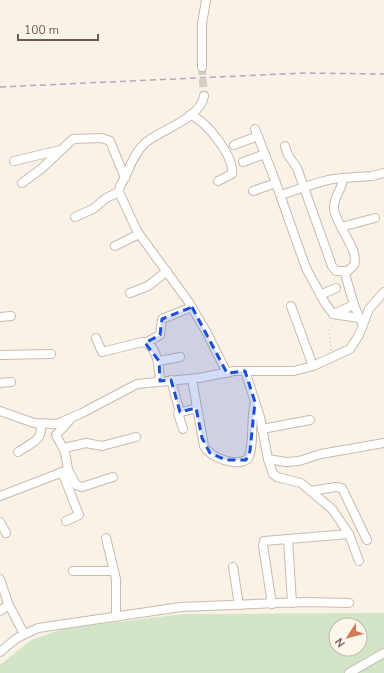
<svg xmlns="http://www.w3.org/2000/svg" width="384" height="673" viewBox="0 0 384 673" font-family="'Nunito Sans',sans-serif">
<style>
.green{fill:#d2e5c6;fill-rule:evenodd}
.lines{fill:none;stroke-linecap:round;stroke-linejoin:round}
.minor-tunnel{stroke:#d6ccc0;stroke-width:8;stroke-dasharray:8 4;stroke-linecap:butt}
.minor-casing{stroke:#c9baad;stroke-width:10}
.path{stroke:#d0b6a4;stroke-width:1;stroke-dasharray:1 3;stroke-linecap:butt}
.minor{stroke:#fff;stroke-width:8}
.rail{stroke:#b5a6c1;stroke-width:1.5;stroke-dasharray:6 4;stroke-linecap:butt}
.marked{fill:#1d4ed8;fill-opacity:0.2;stroke:#1d4ed8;stroke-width:3;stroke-dasharray:8 5;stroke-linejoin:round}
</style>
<rect width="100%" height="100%" fill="#f9f2e6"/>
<path class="green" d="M384,613V673H0V665L31,640L63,629L183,614ZM336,625H360V649H336Z"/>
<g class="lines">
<polyline class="minor-tunnel" points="202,67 204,96"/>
<defs>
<g id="minor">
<polyline points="202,67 202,24 206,0"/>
<path d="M204,96C200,119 160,130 145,143C132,155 129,172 120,186L119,192L137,231L188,301L207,333L227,373"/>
<path d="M190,115C206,120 234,156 232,174L218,181"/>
<polyline points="255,129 273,175 306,268 325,303 333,314 359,318"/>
<polyline points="234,145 258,136"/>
<polyline points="285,146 288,155 297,168 332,266 336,271 347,271"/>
<polyline points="14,161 60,150"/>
<polyline points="243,162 265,154"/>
<polyline points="342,178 372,176 384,173"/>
<polyline points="22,183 41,169 73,139 102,138 110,141 125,178"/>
<polyline points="253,191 276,183"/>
<path d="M281,195C292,192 334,175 343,179C342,190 333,197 334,209C336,226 360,250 354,265L345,274L354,305L361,321"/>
<polyline points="75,217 93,209 106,198 119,192"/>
<polyline points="341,227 375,218"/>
<polyline points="115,246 139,234"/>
<polyline points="130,293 148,286 167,271"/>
<polyline points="320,295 336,288"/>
<polyline points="291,306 313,366"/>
<polyline points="333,314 354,305"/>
<polyline points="0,317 11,316"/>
<path d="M96,338L102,352L142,342C158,344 159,368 160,381"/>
<polyline points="145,343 160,335 162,319 192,307"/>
<polyline points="0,355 51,354"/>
<polyline points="159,361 180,357"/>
<polyline points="245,371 260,417 268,459 273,474 277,477 301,483 332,509 349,534 359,561"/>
<path d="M192,379L204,446C211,458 235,467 248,459C255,444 250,419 255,403"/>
<polyline points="171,380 180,412"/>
<polyline points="0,383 11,382"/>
<polyline points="0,411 34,423 57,424 82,413 137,384 199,378 234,371 294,371 313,366 350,349 359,335 369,309 384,292"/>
<polyline points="69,421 56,435 65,452 68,470 76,485 82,487 113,477"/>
<polyline points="183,429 178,413 197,408"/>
<polyline points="262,429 310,420"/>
<polyline points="64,448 86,443 102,446 136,437"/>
<path d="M18,452C29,444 45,440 40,424"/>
<polyline points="268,459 286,462 299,461 321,454 384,443"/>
<polyline points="62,472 79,515 66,521"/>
<polyline points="311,491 336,487 342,488 367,540"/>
<polyline points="0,496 68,470"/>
<polyline points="0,522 6,533"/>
<polyline points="106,538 116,579 116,617"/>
<polyline points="288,539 292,603"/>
<polyline points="233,567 239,605"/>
<polyline points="73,571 114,571"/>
<polyline points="0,579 9,606"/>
<polyline points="272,604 263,546 264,541 349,534"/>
<polyline points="0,611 7,606 10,607 24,634"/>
<polyline points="0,652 17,638 38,628 181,607 304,602 349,603"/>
<polyline points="349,673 384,653"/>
</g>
</defs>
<use href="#minor" class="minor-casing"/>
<polyline class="path" points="331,350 329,331 335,321"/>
<use href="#minor" class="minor"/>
<polyline class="rail" points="0,87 304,73 384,74"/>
</g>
<path class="marked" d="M192,307L227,373L245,371L255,402L250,451L246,460H226L210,453L202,438L196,408L180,412L171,380L160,381L159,361L145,343L160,335L162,319Z"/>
<g transform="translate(348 637) rotate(234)"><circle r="19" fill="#fdf6eb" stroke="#c4b8ac"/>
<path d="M0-3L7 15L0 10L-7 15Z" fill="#d57759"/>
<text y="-6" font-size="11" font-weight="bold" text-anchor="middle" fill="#6f5a4e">N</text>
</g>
<path d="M18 34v6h80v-6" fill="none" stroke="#6f5a4e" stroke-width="2"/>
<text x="24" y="34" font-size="12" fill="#6f5a4e" stroke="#fdf6eb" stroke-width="3" paint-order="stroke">100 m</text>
</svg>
